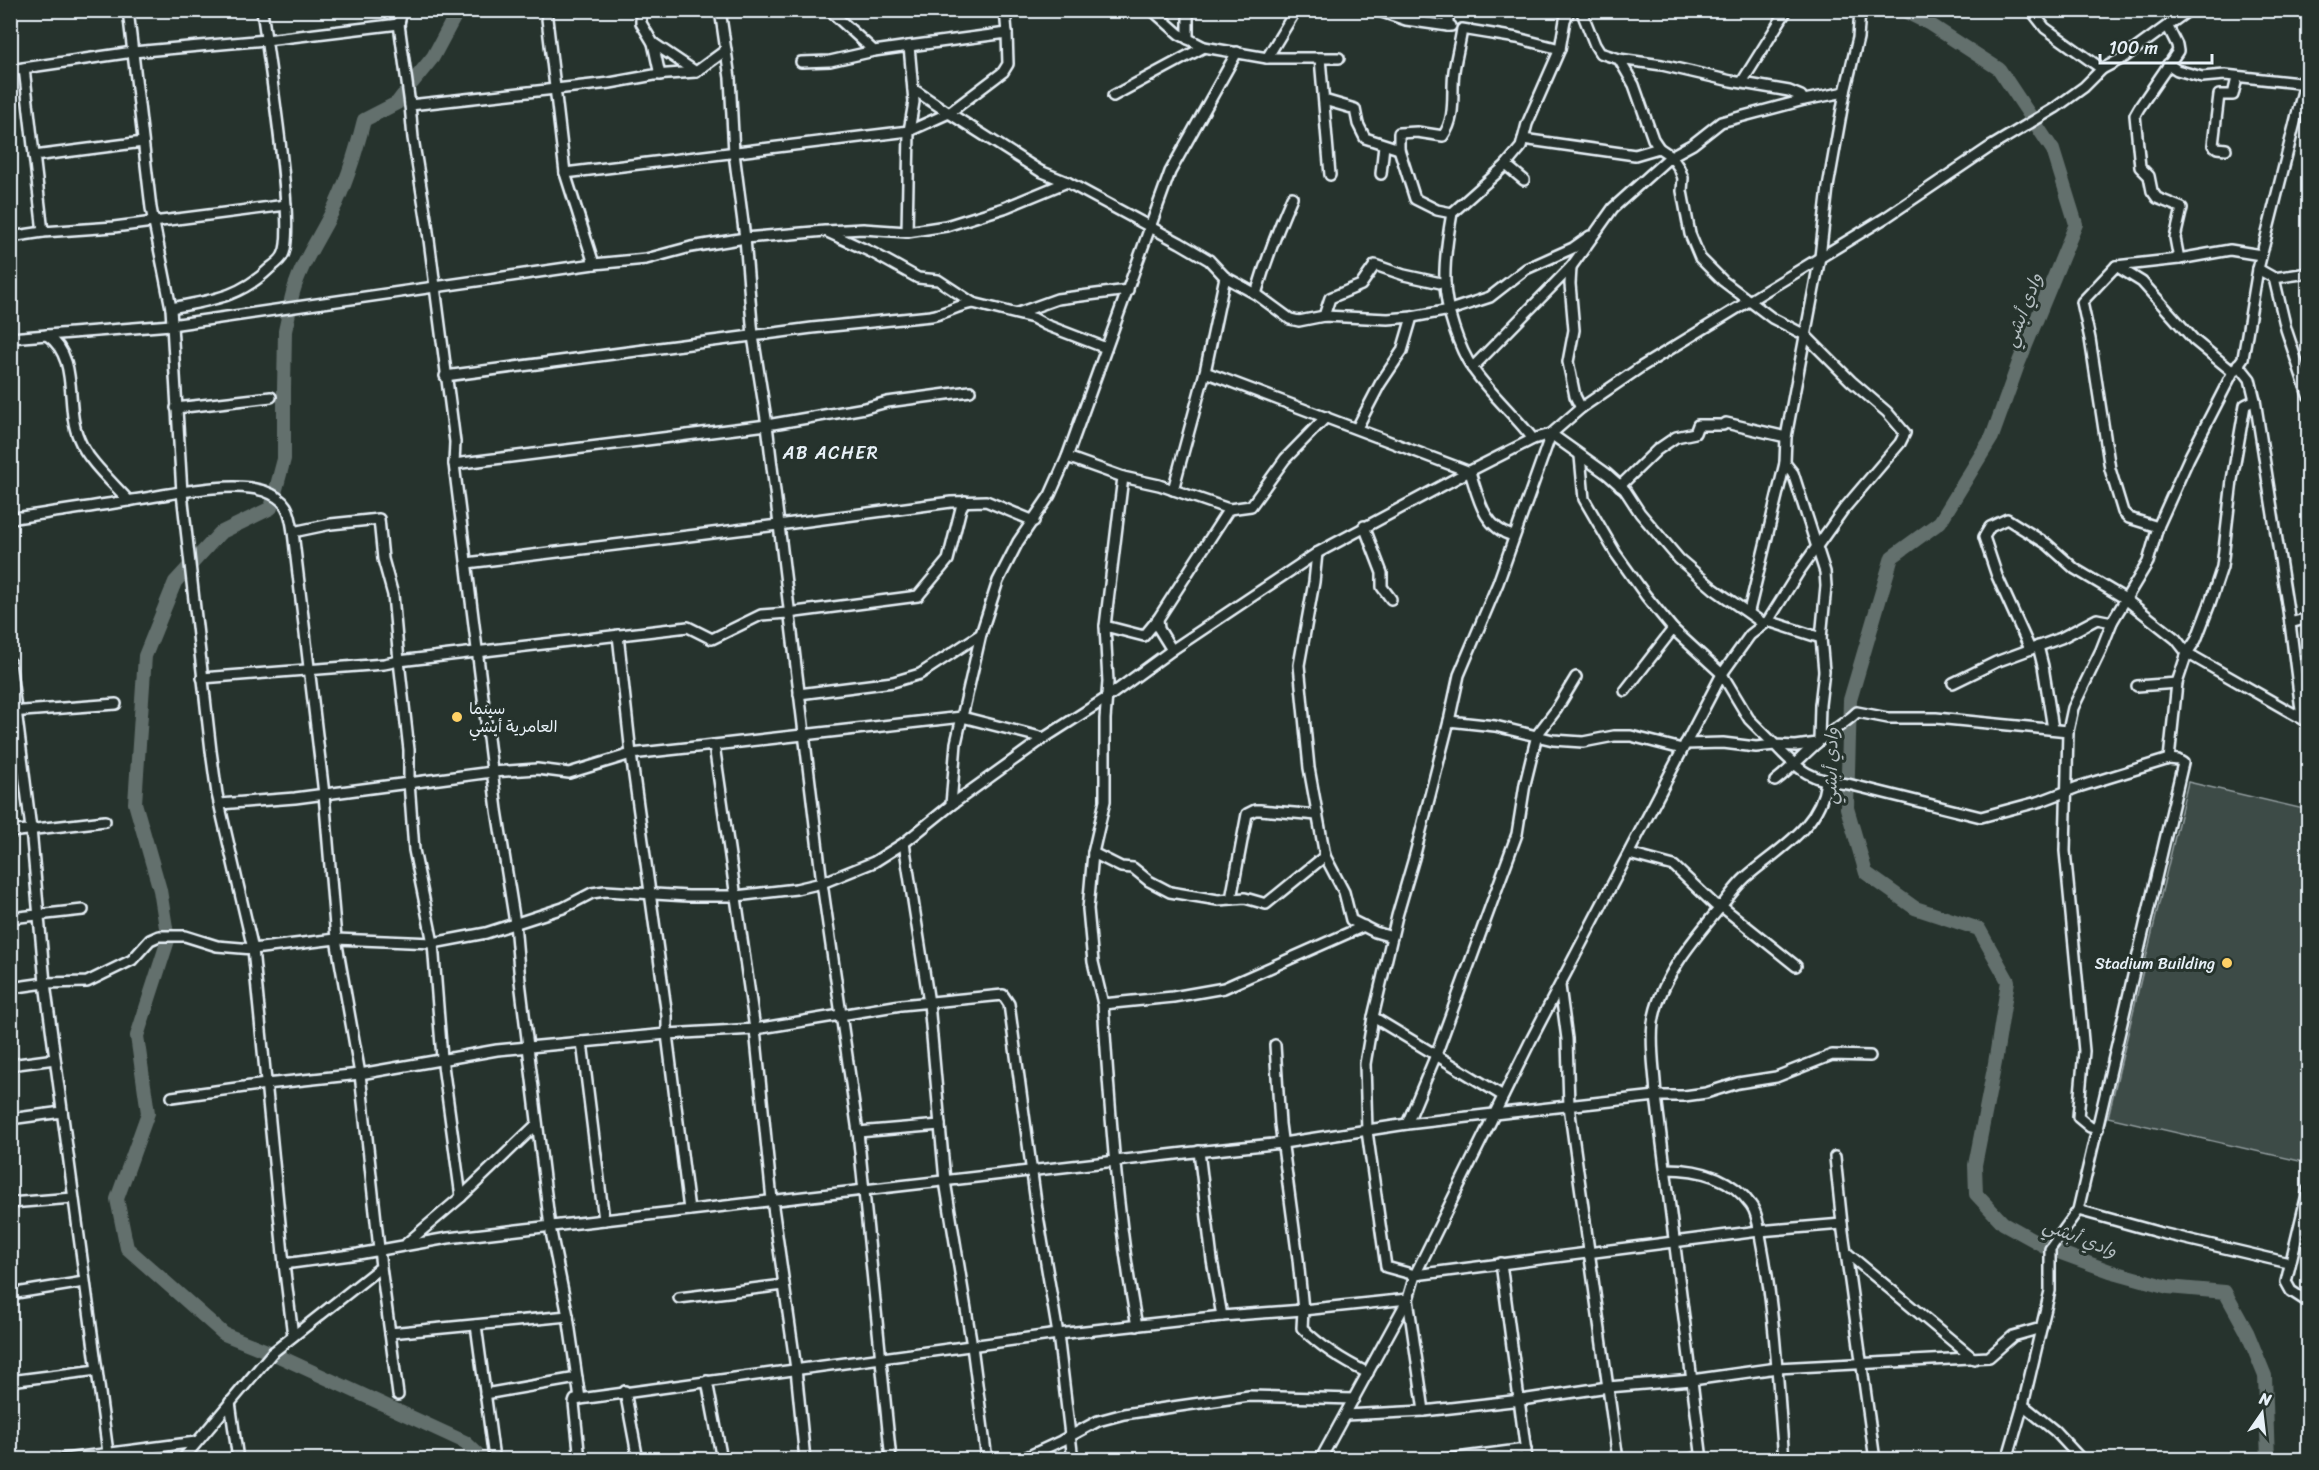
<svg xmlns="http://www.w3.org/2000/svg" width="2319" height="1470" viewBox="0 0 2319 1470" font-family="Sriracha,'Playpen Sans Arabic',sans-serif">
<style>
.green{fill:#3e4b47;stroke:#939ea0;stroke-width:1.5}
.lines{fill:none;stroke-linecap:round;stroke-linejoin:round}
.river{stroke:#636f6d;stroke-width:14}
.minor-casing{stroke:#e8f1f8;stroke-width:14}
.minor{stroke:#26332d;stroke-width:9}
.poi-dot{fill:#ffd166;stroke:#26332d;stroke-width:2}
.labels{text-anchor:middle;stroke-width:6;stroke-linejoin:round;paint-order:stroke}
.poi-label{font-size:16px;fill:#e8f1f8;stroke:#26332d;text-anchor:start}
.water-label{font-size:18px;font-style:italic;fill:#b3bdc0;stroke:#26332d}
.neighbourhood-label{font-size:18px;letter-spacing:1.5px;fill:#e8f1f8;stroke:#26332d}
</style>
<rect width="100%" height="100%" fill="#26332d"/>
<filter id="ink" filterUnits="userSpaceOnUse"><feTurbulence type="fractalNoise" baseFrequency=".0167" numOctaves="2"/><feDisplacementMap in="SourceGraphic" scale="12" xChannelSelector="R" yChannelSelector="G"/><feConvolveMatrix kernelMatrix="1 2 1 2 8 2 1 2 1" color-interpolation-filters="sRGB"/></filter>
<g filter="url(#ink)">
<polygon class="green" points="2188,782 2308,810 2308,1163 2108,1117"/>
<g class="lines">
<g class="river">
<polyline points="1902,10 1928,23 1999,69 2053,150 2076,224 2019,362 1992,437 1940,522 1892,557 1850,700 1847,808 1866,873 1915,908 1979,929 2008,981 1995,1063 1975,1165 1976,1194 2003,1223 2050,1249 2110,1271 2168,1287 2225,1292 2247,1332 2265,1376 2268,1460"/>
<polyline points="412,83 433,57 456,14 454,10"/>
<path d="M291,300C298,268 317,242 332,212C347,183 356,152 364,120L397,103L403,95"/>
<polyline points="289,313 285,331 284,389 284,459 271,508 220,533 175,582 145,656 135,803 160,890 168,940 137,1036 148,1113 117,1199 127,1248 224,1334 272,1353 465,1442 484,1460"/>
</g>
<defs>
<g id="minor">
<polyline points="128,10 151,208 171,308 182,493 211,751 217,794 253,949 284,1264 293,1336"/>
<polyline points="546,10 565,173 594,264"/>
<polyline points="641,10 641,23 653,43 660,75"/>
<polyline points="720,10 730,78 734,153 745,238 753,336 767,425 822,883 858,1132 891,1460"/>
<polyline points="829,10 874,51 909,46 914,102 909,131 907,232"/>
<polyline points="1152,10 1179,34 1204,47 1267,58"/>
<polyline points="1188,10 1188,39"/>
<polyline points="1296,10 1267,58 1320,58 1330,175"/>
<polyline points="1376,10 1406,20 1448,26"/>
<polyline points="1448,10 1448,26 1451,26"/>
<polyline points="1581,10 1595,45 1600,53 1619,59 1634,85 1653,139 1659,148 1671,156 1679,168 1683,178 1682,191 1690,234 1700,258 1723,281 1772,318 1805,335 1851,381 1887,412 1905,433 1900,443 1843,510 1798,573 1768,621"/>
<polyline points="2031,10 2045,28 2102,69"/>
<polyline points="399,24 410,105"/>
<polyline points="2168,27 2177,45 2178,51 2139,108 2135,115 2140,167 2149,176 2152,191 2157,198 2182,208 2175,238 2179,259"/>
<polyline points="653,43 696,72"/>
<polyline points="909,46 1007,33 1005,10"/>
<polyline points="726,50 696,72 654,75 610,83 410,105 413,138 427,224 455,442 454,464 497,810 515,923 520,981 550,1227 568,1316 580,1399 1058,1334 1222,1316 1303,1310 1408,1299 1424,1411"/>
<polyline points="1320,58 1339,58"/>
<polyline points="1619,59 1662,65 1731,81 1789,91 1801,96 1804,100 1845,92"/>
<polyline points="801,62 830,61 874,51"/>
<polyline points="2168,64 2177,70 2202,77 2225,75 2308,84"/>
<polyline points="24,68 43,232"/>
<polyline points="10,70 133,52 266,40 399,24 402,10"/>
<polyline points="1742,82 1787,10"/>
<polyline points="913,89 949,113 1003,72 1008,64 1007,33"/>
<polyline points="1113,96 1204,47"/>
<polyline points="1324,100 1355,109 1358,124 1365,138 1399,149"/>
<polyline points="1523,139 1635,155 1659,148"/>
<polyline points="2226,149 2217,148 2213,145 2219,95 2233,95 2237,78"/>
<polyline points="34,156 143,142"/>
<polyline points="1506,165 1524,180"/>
<polyline points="565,173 909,131 949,113 1040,171 1067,182 1180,243 1209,260 1225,277 1205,372 1173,490"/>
<polyline points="1381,174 1384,145"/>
<path d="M1452,213L1437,210L1415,199L1399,149V133L1417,132L1443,136C1457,117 1451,93 1454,71C1456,57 1460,43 1462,29L1517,38L1560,49"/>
<polyline points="827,231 863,229 907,232 946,226 1004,208 1067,182"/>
<polyline points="10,237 43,232 114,227 286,205"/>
<polyline points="2116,266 2142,282 2194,340 2233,372"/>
<polyline points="2258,269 2274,278 2308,273"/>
<polyline points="1225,277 1256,294 1290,319 1299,321 1324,316 1388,319 1412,317 1450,310 1490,297 1526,269 1573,248 1590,236"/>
<polyline points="2274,278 2286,329 2308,395"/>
<path d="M1256,294C1266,260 1278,229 1292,197"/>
<path d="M171,308C211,300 239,298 270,268C274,265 281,260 283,255C297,231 267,49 262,10"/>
<polyline points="1018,313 1057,299 1128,290"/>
<polyline points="1324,316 1330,298 1361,285 1375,265 1404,275 1445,284"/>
<path d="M47,335C81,359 64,406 79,439C87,460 114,484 129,501"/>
<polyline points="10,338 171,325 594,264 646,259 691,247 745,238 825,231 873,253 918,278 938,280 973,303 1033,318 1046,325 1106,348"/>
<polyline points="2238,364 2250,379 2255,400 2290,623 2302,718"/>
<polyline points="1472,368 1571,267"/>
<path d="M1205,372L1470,472C1479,499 1483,527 1513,536"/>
<path d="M445,376L812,328L931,316C947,313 958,305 973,303"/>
<polyline points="176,408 271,397"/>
<polyline points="1581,408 1575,396 1568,362 1574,330 1570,284 1571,267 1613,208 1671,156 1693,144 1721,122 1804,100"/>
<polyline points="1357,428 1380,384 1402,351 1412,317"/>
<polyline points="1551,434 1498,583 1459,675 1449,721 1414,858 1397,916 1373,1017 1365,1064 1367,1131 1386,1267 1415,1275 1759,1231 1842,1224"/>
<polyline points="1551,434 1607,474 1625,490 1640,513 1679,559 1714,589 1764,624"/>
<path d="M1533,439C1515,415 1491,395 1473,369C1459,349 1445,307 1445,282C1444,259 1448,235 1452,213L1506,165L1521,147L1527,124L1560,49L1565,20L1570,10"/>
<polyline points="1580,456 1584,499 1616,554 1646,596 1673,629 1722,674 1749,719 1775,745 1796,746 1817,743"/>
<polyline points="1067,457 1123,477 1105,626 1108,682 1105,719 1105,801 1093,853 1088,909 1093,962 1103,1004 1173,997 1224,988 1364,926"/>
<polyline points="1785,463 1793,473 1825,572 1826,586 1821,638 1824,671 1820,705 1819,740"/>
<polyline points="454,464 767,425 865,408 887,402 970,391"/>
<polyline points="1123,477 1159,485 1229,509"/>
<polyline points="1620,486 1657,450 1676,437 1695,433 1698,425 1723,425 1726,423 1786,437"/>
<path d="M10,519C51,512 92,507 133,500C167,495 232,480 264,491C287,499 290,510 293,532L331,524L379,519L383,559L393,595L399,661L688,627L712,639L761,615L788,613L918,596L948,560L961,508L965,501"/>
<polyline points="1364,526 1382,573 1382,587 1391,599"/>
<polyline points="2158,527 2129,518 2123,512 2110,469 2090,339 2082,302 2116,266 2179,259 2230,250 2261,255"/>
<polyline points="1317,553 1314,582 1299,665 1309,768 1325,856 1344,892 1351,920 1375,932 1392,937"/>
<polyline points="467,563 778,525 951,502 986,501 1034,521"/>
<polyline points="1749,611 1785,463 1786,437 1820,257 1828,187 1845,92 1858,38 1860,10"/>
<polyline points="2290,623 2308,618"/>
<polyline points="1105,626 1144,636 1158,619"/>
<polyline points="618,635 631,754 667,1016 667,1034 689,1210"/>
<polyline points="2038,646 2043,666 2053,729"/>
<polyline points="2030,649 1997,576 1984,537 1990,527 2007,519 2047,544 2075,569 2124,598 2176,639 2187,653 2308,722"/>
<polyline points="1172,650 1159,629 1158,619 1229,509 1251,506 1285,459 1326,417"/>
<polyline points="10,662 31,829 45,983 109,1460"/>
<polyline points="202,678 384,664 399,661 409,750 409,782 414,850 433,943 442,1058 461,1197"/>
<polyline points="1953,683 1996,662 2061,638 2097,619 2112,622"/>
<polyline points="2137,686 2177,683"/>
<polyline points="1625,691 1673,629"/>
<polyline points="799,694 893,682 920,674 981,634"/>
<polyline points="10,712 116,704"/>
<polyline points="1449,721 1495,726 1553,740 1583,742 1614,736 1631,736 1682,749"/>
<path d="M1685,744L1723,743L1756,747L1775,745C1799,771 1812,781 1848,784L1981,817L2041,801L2078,787L2169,759L2178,760L2183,763L2078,1210L2050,1249V1291L2023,1405L2007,1460"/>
<polyline points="714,745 962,717 1044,738"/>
<polyline points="2169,759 2177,683 2187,653 2196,640 2209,606 2222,567 2232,480 2245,405 2255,400"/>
<path d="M1775,781C1791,769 1803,755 1818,742C1830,731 1845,724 1857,712L1888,718H1936L2068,731"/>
<polyline points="951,805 956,743 981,634 998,581 1018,542 1050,495 1067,457 1170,172 1237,52"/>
<polyline points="10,832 105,821"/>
<polyline points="904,843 929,1003 945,1181 972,1346 987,1460"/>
<polyline points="1093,853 1121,867 1133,868 1149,881 1170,892 1218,900 1245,898 1266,904 1325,856"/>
<polyline points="1629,854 1674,866 1715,905 1721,906 1796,966"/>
<polyline points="1231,899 1247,814 1255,810 1260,810 1317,815"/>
<polyline points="10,918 83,910"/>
<polyline points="1560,986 1567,1039 1569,1106 1618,1460"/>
<polyline points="10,988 45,983 87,982 132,960 150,940 159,936 185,936 217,946 253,949 336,939 433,943 486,933 563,908 592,893 605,891 688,896 736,896 796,889 822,883 874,862 904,843 951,805 1044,738 1105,699 1172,650 1317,553 1464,474 1533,439 1551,434 1581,408 1641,367 1885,218 1990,147 2055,108 2084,87 2102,69 2123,58 2189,10"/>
<path d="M1103,1004C1110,1111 1117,1220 1137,1326"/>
<polyline points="1373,1017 1436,1055 1517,834 1525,784 1537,735 1556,710 1576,677"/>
<polyline points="582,1042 604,1220"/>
<path d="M1275,1045L1280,1124L1298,1259L1303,1310L1302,1328C1322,1348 1343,1361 1368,1373"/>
<polyline points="10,1065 55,1059"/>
<polyline points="172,1097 266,1084 360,1074 497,1050 667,1034 755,1029 714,745 631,754 569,773 537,769 492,772 295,798 220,804"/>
<polyline points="10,1119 62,1112"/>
<polyline points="1407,1124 1436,1055 1503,1096"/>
<polyline points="2098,1129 2090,1127 2078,1117 2084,1051 2065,851 2068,731 2073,708 2101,650 2112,622 2148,562 2158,527 2189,458 2233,372 2243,358 2258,269 2308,71"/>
<polyline points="858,1132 940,1125"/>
<polyline points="1199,1151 1212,1260 1222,1316"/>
<polyline points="1835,1157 1842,1224 1875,1460"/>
<path d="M1666,1169C1700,1169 1731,1177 1751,1205C1758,1214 1759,1230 1761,1240C1775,1312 1778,1387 1784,1460"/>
<polyline points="2308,1190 2286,1282 2291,1291 2308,1302"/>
<polyline points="10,1203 73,1198"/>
<polyline points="2078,1210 2161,1233 2289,1263"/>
<polyline points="407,1243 461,1197 537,1124"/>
<polyline points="1847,1253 1974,1359"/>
<polyline points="1501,1263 1527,1460"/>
<polyline points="284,1264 358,1254 448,1238 1185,1153 1283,1143 1407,1124 1494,1114 1656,1096 1684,1096 1706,1093 1738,1083 1776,1077 1832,1055 1870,1056"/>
<polyline points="381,1267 390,1333 568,1316"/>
<polyline points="10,1294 84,1282"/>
<polyline points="679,1298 784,1285"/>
<polyline points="476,1325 493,1451"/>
<polyline points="390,1333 398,1395"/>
<polyline points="10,1381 97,1370"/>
<polyline points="707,1381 722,1460"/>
<polyline points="625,1391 638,1460"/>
<polyline points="485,1394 577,1378"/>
<polyline points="230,1402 238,1460"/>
<polyline points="2023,1405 2055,1431 2082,1460"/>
<polyline points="1345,1415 1424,1411 1521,1400 1608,1387 1692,1380 1777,1368 1989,1357 2013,1336 2041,1328"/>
<polyline points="57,1460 196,1442"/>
<polyline points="182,1460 272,1353 381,1267 360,1074 336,939 324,794 293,532"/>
<polyline points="580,1460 574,1403 575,1400 580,1399"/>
<polyline points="805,1460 796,1369 772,1200 755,1029 901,1005 1003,995 1009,1004 1037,1210 1058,1334 1073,1460"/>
<polyline points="1020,1460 1061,1441 1098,1421 1124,1414 1249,1396 1354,1399"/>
<polyline points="1320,1460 1408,1299 1415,1275 1531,1040 1722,674 1750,635 1768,621 1821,638"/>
<polyline points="1441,1460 1526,1449"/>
<polyline points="1684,1460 1702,1457"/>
<path d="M1702,1460L1656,1096C1655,1072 1650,1047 1653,1023C1659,980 1693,940 1719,909C1728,898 1736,886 1746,877C1778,849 1820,828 1826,782"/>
</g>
</defs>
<use href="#minor" class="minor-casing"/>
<use href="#minor" class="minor"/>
</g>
</g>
<g class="poi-dot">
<circle cx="457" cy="717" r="6"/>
<circle cx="2227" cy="963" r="6"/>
</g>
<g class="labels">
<g class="poi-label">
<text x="469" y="714">سينما<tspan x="469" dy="18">العامرية أبشي</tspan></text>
<text x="2215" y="969" text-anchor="end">Stadium Building</text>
</g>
<g class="water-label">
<text transform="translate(2023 310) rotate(-69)" y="6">وادي أبشي</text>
<text transform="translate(1831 766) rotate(-89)" y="6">وادي أبشي</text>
<text transform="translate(2080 1238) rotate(21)" y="6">وادي أبشي</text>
</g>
<g class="neighbourhood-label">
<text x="831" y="459">AB ACHER</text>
</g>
</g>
<rect width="2319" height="1470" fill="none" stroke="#26332d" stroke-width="36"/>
<rect x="18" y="18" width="2283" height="1434" fill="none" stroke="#e8f1f8" stroke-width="2" filter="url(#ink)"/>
<g transform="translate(2262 1413) rotate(14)" stroke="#26332d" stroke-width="4.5" paint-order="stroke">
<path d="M0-4.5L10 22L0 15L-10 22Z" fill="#e8f1f8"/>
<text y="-9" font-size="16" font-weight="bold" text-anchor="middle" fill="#e8f1f8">N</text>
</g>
<path d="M2100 54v9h112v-9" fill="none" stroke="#e8f1f8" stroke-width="3"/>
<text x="2109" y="54" font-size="18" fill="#e8f1f8" stroke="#26332d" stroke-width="4.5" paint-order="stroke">100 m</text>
</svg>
